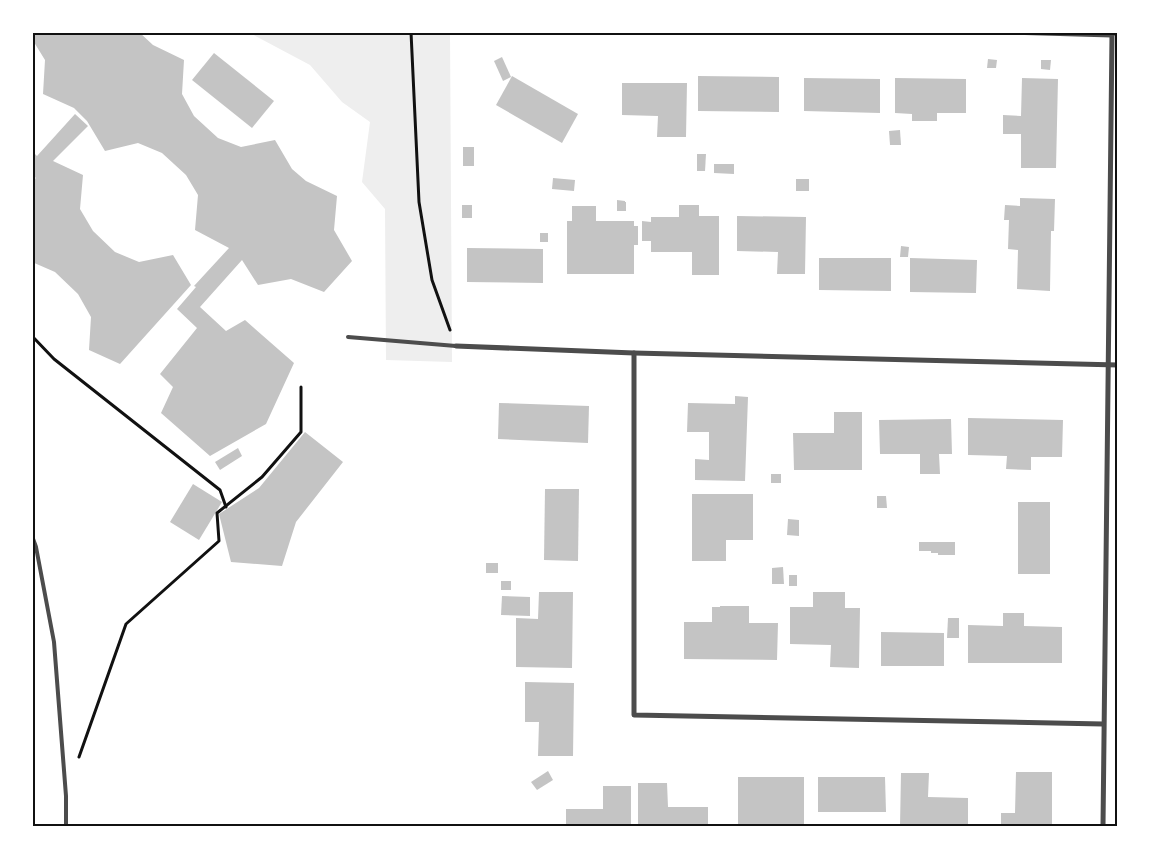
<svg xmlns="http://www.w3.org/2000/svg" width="1150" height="859" viewBox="0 0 1150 859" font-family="Roboto,sans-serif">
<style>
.green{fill:#eee}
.building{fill:#c4c4c4}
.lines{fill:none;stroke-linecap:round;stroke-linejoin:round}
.path{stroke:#111;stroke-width:3}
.service{stroke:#4c4c4c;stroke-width:4}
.minor{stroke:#4c4c4c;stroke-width:5}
.neatline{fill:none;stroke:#111;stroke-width:2}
</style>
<rect width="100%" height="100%" fill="#fff"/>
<polygon class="green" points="250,33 450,33 452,362 386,360 385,209 362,182 370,122 342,102 310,65"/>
<g class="building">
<polygon points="32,32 139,32 153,45 184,60 182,94 194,116 218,138 241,147 275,140 292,169 306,181 337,196 334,230 352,261 324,292 291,279 258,285 242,260 200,307 226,331 245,320 294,363 266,424 210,456 161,413 173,387 160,374 197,328 177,309 196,287 194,286 229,248 195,230 198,195 186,175 162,153 138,143 105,151 87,121 74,108 43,94 45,60 32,39"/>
<polygon points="214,53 274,101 252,128 192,80"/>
<polygon points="502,57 511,77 503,81 494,61"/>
<polygon points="988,59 997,60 996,68 987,68"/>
<polygon points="1041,60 1051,60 1050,70 1041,69"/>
<polygon points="512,76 578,114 562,143 496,105"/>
<polygon points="698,76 779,77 779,112 698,111"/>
<polygon points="804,78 880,79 880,113 804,111"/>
<polygon points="895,78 966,79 966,113 937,113 937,121 912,121 912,114 895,113"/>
<polygon points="1022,78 1058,79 1056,168 1021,168 1021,134 1003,134 1003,115 1021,116"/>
<polygon points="622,83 687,83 686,137 657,137 658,116 622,115"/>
<polygon points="75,114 88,126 53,161 83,175 80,209 93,231 115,252 139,262 173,255 191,285 120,364 89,350 91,317 78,294 55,272 32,262 32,181 36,178 32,175 32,151 37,156"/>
<polygon points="900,130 901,145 890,145 889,131"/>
<rect x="463" y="147" width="11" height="19"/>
<polygon points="697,154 706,154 705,171 697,171"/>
<polygon points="714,164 734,164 734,174 714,173"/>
<polygon points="553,178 575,180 574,191 552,189"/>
<rect x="796" y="179" width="13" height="12"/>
<polygon points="1020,198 1055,199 1054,231 1051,231 1050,291 1017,289 1018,250 1008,249 1009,220 1004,220 1005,205 1020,206"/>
<polygon points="617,200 625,201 625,202 626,202 626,211 617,211"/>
<rect x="462" y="205" width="10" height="13"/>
<polygon points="679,205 699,205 699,216 719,216 719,275 692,275 692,252 651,252 651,241 642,241 642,221 651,222 651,217 679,217"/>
<polygon points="572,206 596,206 596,221 634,221 634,226 638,226 638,245 634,245 634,274 567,274 567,221 572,221"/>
<polygon points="737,216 806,217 805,274 777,274 778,252 737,251"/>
<rect x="540" y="233" width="8" height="9"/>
<polygon points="901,246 909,247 908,257 900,257"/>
<polygon points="467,248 543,249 543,283 467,282"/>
<polygon points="819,258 891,258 891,291 819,290"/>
<polygon points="910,258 977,260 976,293 910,292"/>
<polygon points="735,396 748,397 745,481 695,480 695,459 709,460 709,432 687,432 688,403 735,404"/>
<polygon points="499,403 589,406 588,443 498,439"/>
<polygon points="834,412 862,412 862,470 794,470 793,433 834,433"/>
<polygon points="968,418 1063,420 1062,457 1031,457 1031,470 1006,469 1007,456 968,455"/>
<polygon points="951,419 952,454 939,454 940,474 920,474 920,454 880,454 879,420"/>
<polygon points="305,432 343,462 296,522 282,566 231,562 219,514 259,488"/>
<polygon points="238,448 242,456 220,470 215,462"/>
<rect x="771" y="474" width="10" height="9"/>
<polygon points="193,484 222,502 199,540 170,522"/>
<polygon points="545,489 579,489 578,561 544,560"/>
<polygon points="692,494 753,494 753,540 726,540 726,561 692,561"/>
<polygon points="877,496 886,496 887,508 877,508"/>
<rect x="1018" y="502" width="32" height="72"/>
<polygon points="788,519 799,520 799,536 787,535"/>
<polygon points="919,542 955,542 955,555 938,555 938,553 931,553 931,551 919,551"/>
<rect x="486" y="563" width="12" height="10"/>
<polygon points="783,567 784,584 772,584 772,568"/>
<rect x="789" y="575" width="8" height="11"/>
<rect x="501" y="581" width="10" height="9"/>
<polygon points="539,592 573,592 572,668 516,667 516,618 538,619"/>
<polygon points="813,592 845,592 845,608 860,608 859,668 830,667 831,645 790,644 790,607 813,607"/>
<polygon points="502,596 530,597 530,616 501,615"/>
<polygon points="720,606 749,606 749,623 778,623 777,660 684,659 684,622 712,622 712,607 720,607"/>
<polygon points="1003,613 1024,613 1024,626 1062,627 1062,663 968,663 968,625 1003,626"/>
<polygon points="948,618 959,618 959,638 947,638"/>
<polygon points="881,632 944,633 944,666 881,666"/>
<polygon points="525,682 574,683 573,756 538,756 539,722 525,722"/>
<polygon points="548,771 553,780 537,790 531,782"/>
<polygon points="1016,772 1052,772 1052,826 1001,826 1001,813 1015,813"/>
<polygon points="901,773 929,773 928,797 968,798 968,826 900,826"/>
<rect x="738" y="777" width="66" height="49"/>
<polygon points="818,777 885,777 886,812 818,812"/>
<polygon points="638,783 667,783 668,807 708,807 708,826 638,826"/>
<polygon points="603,786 631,786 631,826 566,826 566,809 603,809"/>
</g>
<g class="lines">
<g class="path">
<polyline points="411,32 419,202 432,280 450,330"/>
<polyline points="32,336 54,359 220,490 226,507"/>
<polyline points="79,757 126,624 219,541 217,513 262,477 301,432 301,387"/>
</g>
<g class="service">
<polyline points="348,337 456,346"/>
<polyline points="32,536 36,547 54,642 66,796 66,826"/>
</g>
<g class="minor">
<polyline points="1008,32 1112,35"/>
<polyline points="456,346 634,353 1118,365"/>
<polyline points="634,353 634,715 1103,724"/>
<polyline points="1103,826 1112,35 1114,32"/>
</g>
</g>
<rect width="1150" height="859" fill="none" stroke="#ffffff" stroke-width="68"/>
<rect x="34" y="34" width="1082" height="791" class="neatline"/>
</svg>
